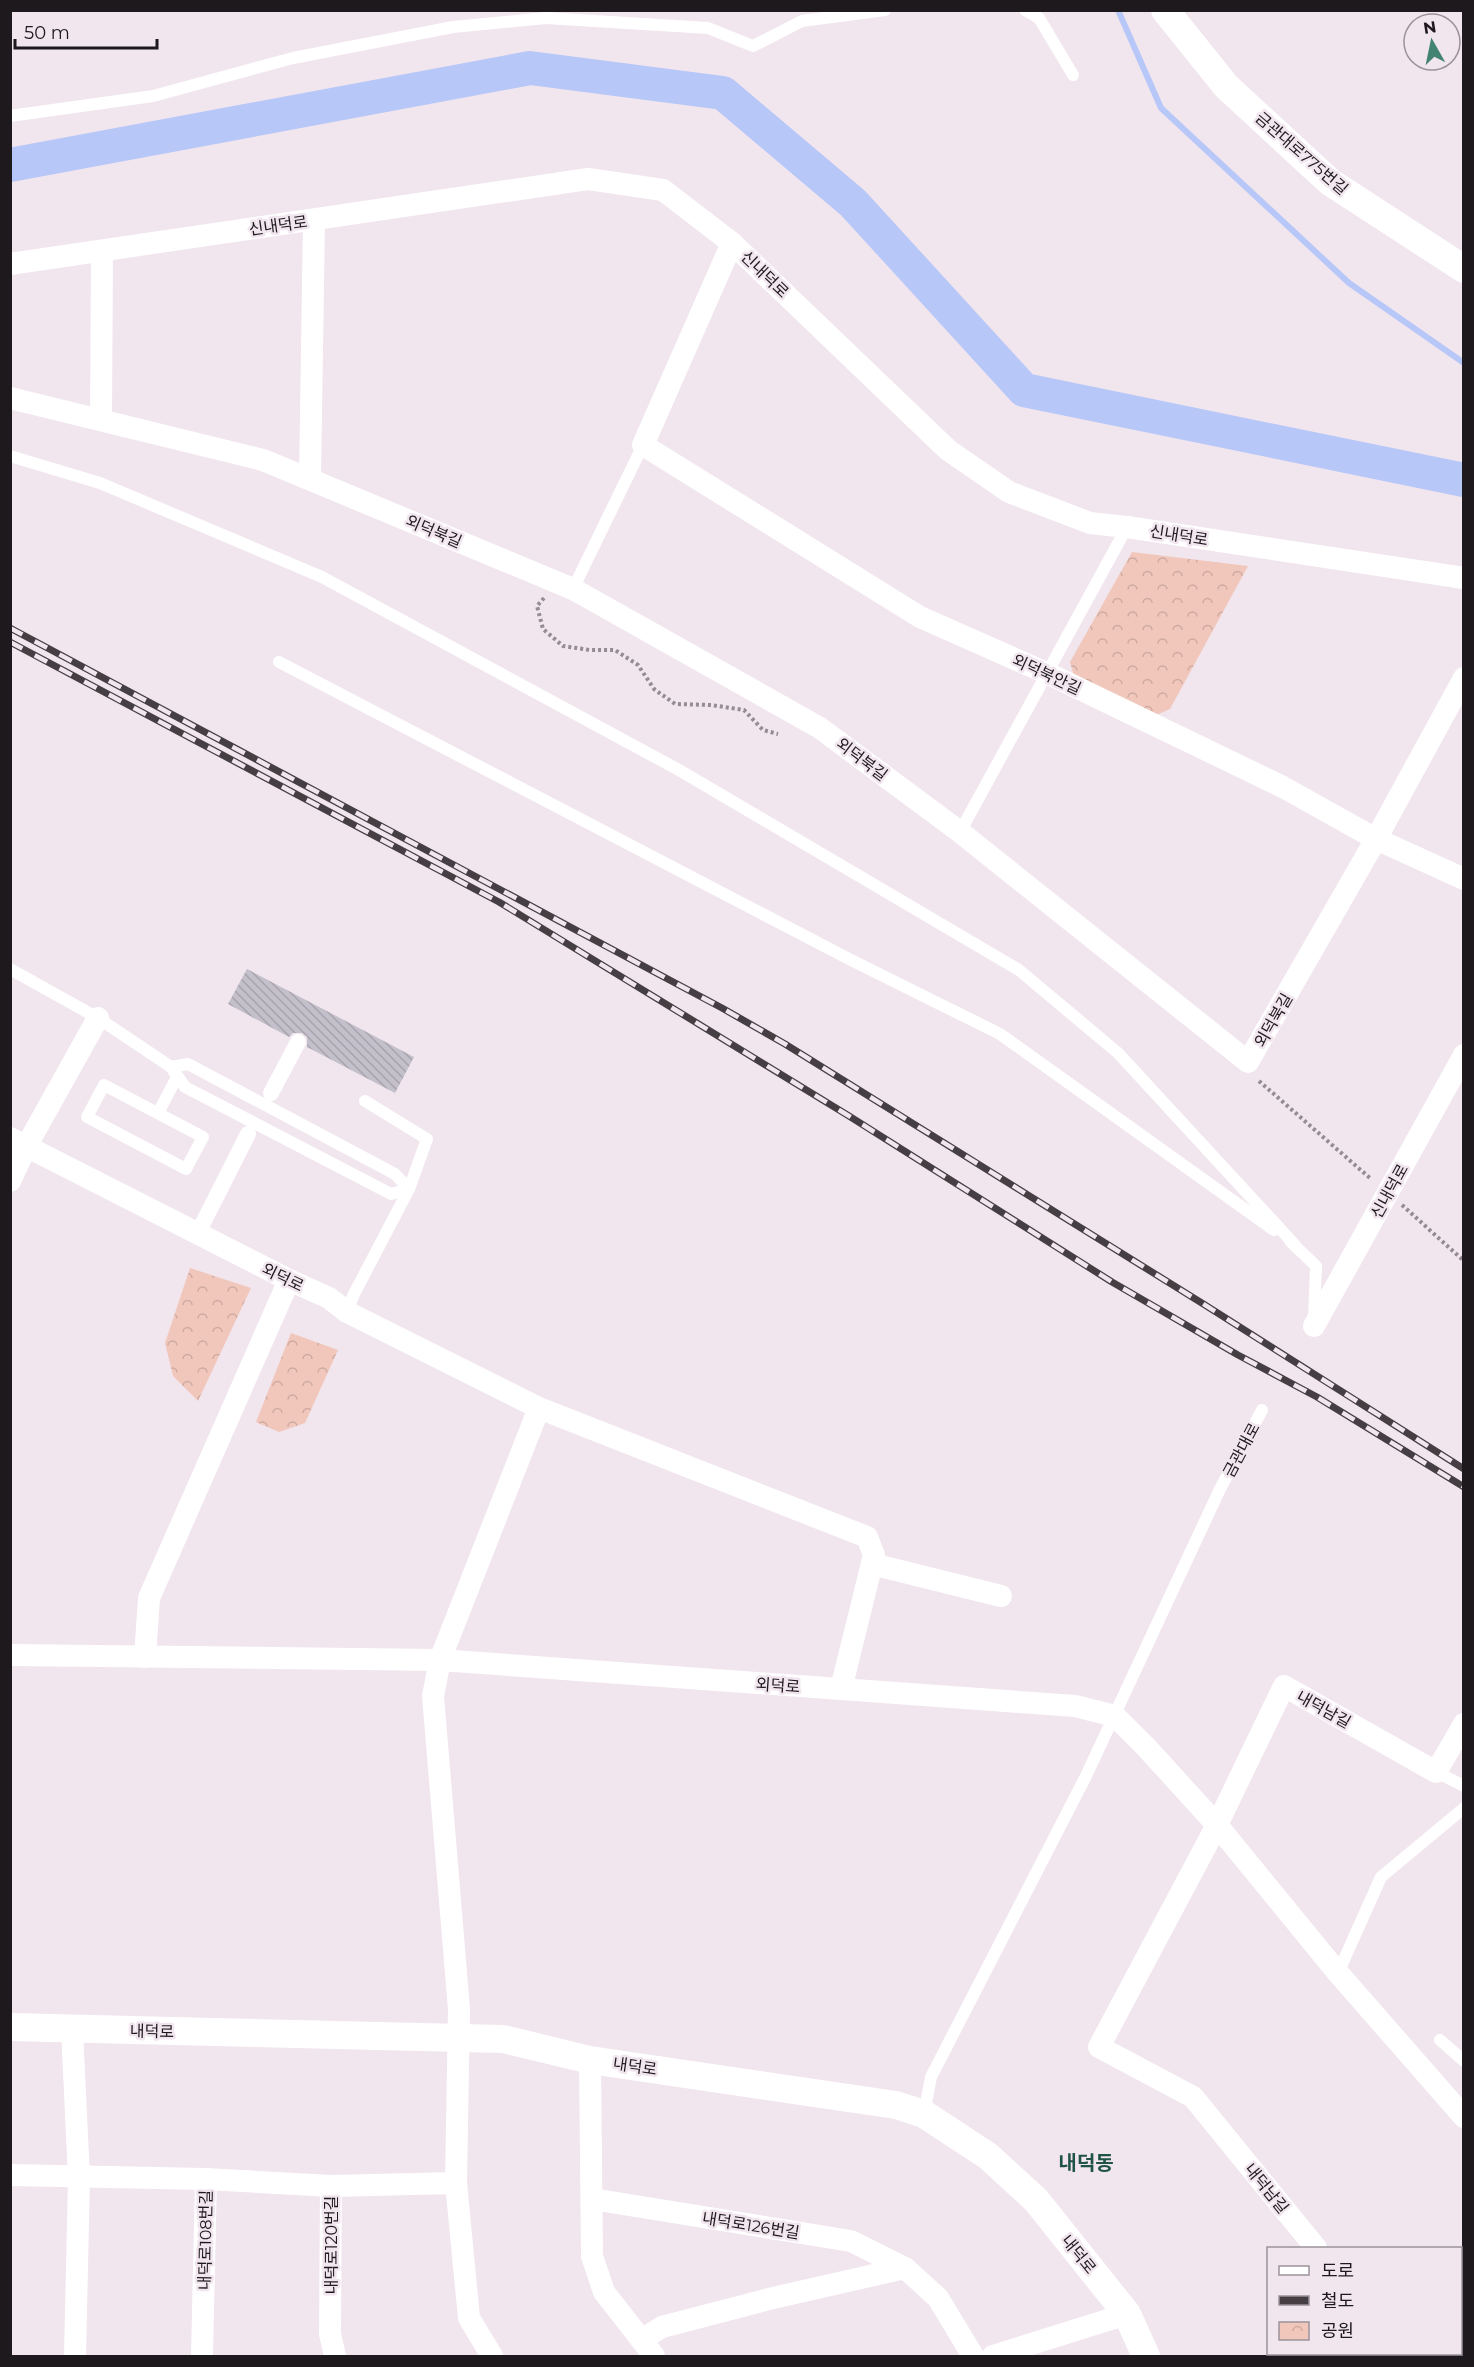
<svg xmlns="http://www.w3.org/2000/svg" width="1474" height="2367" viewBox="0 0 1474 2367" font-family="Montserrat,'Noto Sans KR',sans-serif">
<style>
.park{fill:url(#park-crowns)}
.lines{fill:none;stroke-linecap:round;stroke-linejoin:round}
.stream{stroke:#b6c7f8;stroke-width:6}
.river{stroke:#b6c7f8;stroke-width:34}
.building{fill:url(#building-back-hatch)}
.path{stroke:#948c92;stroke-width:4;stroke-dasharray:3 3;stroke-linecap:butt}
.service{stroke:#fff;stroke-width:12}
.pedestrian{stroke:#fff;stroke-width:16}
.minor{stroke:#fff;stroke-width:22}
.tertiary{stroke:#fff;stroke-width:28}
.rail-casing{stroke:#453f43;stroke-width:7}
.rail{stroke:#f1e5ee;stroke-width:4.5;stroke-dasharray:14;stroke-linecap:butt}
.labels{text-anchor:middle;stroke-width:5;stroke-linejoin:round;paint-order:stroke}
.street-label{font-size:16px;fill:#1d191c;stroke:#f1e5ee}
.quarter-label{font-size:20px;font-weight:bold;fill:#1f5346;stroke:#f1e5ee}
</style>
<defs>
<pattern id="park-crowns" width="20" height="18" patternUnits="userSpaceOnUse" patternTransform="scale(1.5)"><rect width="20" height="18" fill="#f1c7bb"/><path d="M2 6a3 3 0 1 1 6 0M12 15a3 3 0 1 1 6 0" fill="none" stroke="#ceaaa0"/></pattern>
<pattern id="building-back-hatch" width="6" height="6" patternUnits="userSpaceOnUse" patternTransform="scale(1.5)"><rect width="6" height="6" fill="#c3bfcb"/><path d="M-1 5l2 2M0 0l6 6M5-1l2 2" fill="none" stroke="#a7a4ae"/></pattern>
</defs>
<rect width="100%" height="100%" fill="#f1e5ee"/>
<g class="park">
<polygon points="1132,552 1248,566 1170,709 1154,716 1074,676 1070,662"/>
<polygon points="190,1268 251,1288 198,1401 173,1376 165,1343"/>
<polygon points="291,1333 338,1350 305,1423 279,1432 256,1422"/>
</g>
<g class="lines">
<polyline class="stream" points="1118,10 1161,108 1349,283 1464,363"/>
<polyline class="river" points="10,165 530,68 723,93 853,203 1024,390 1464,480"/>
</g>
<polygon class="building" points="247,969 414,1057 395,1093 307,1047 307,1037 302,1033 293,1033 289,1037 228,1004"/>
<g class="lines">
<g class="path">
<polyline points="544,598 537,606 543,629 563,646 590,650 615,650 638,665 654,689 675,704 711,705 744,710 763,730 778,734"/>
<polyline points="1259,1081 1371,1179"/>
<polyline points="1402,1205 1464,1261"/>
</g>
<g class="service">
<polyline points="1025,10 1039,18 1073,75"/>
<polyline points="10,116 153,96 293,58 453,27 546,18 708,28 753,46 802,21 885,10"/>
<polyline points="10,456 100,483 322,577 679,770 1019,970 1118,1053 1295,1245"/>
<polyline points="573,589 643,445"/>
<polyline points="279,662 851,960 1000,1034 1274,1230"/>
<polyline points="960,832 1127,527"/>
<polyline points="10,969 98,1018 171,1067 185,1087 391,1194 409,1189 427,1139 365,1101"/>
<polyline points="171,1067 188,1064 395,1174 409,1189 354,1294 347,1312"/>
<polygon points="104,1085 203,1137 186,1169 87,1117"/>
<polyline points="158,1113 177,1077"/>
<polyline points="1290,1241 1316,1266 1314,1318"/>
<polyline points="1436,1772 1464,1786"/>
<polyline points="1338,1973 1381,1877 1464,1808"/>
<polyline points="1440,2040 1464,2061"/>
<polyline points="924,2114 931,2077 1086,1776 1220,1489 1262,1410"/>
</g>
<g class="pedestrian">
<polyline points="271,1093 298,1042"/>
<polyline points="203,1223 248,1134"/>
</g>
<g class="minor">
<polyline points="732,243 643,445 920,617 1051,675 1283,787 1376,839 1464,879"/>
<polyline points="10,264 588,179 663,190 732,243 948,450 1009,492 1090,523 1127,527 1464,578"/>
<polyline points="10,398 263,460 573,589 820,728 960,832 1248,1062 1376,839 1464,678"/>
<polyline points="101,419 102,251"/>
<polyline points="310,479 314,220"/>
<polyline points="10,1138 289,1280 329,1298 347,1312 539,1408 867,1537 874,1555 841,1689"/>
<polyline points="10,1181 26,1147 98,1018"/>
<polyline points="1314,1326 1464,1055"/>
<polyline points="872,1564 1001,1596"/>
<polyline points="10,1655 440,1660 1075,1706 1115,1716 1146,1747 1217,1825 1338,1973 1464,2117"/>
<polyline points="145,1657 149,1598 289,1280"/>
<polyline points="72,2029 79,2178 75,2356"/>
<polyline points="590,2060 592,2256 604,2292 654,2356"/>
<polyline points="10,2175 206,2179 331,2186 456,2183"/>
<polyline points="331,2186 330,2334 335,2356"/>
<polyline points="592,2199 851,2241 905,2268 938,2298 973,2356"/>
<polyline points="1316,2248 1193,2097 1099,2047 1217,1825 1284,1686 1436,1772 1464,1724"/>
<polyline points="1460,2268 1464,2268"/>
<polyline points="643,2339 662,2327 773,2298 905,2268"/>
<polyline points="202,2356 206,2179"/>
<polyline points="492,2356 469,2318 456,2183 459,2009 433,1696 440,1660 539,1408"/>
<polyline points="993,2356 1127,2314"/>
</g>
<g class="tertiary">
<polyline points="1165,10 1226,86 1330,182 1464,269"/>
<polyline points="10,2027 503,2039 590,2060 896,2105 924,2114 988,2156 1036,2200 1127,2314 1146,2356"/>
</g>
<defs>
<g id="rail">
<polyline points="10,628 722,1008 785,1044 1205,1305 1464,1469"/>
<polyline points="10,642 499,902 849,1116 1112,1282 1238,1355 1317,1397 1464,1487"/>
</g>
</defs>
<use href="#rail" class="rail-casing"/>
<use href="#rail" class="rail"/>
</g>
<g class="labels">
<g class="street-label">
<text transform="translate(1302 153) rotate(41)" y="6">금관대로775번길</text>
<text transform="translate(278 225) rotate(-8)" y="6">신내덕로</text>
<text transform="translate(765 274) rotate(44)" y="6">신내덕로</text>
<text transform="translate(434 531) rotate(23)" y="6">외덕북길</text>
<text transform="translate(1179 535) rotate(9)" y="6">신내덕로</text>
<text transform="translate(1047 674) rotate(25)" y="6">외덕북안길</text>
<text transform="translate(862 759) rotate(37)" y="6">외덕북길</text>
<text transform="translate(1273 1020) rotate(-60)" y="6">외덕북길</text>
<text transform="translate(1389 1191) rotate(-61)" y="6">신내덕로</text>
<text transform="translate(283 1277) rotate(26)" y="6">외덕로</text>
<text transform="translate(1241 1450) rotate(-62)" y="6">금관대로</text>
<text transform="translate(778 1685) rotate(4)" y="6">외덕로</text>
<text transform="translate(1324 1709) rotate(29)" y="6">내덕남길</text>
<text transform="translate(152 2031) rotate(1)" y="6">내덕로</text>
<text transform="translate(635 2066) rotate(8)" y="6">내덕로</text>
<text transform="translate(1267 2188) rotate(51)" y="6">내덕남길</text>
<text transform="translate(751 2225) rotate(9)" y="6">내덕로126번길</text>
<text transform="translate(205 2240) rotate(-89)" y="6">내덕로108번길</text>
<text transform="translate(331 2245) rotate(-90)" y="6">내덕로120번길</text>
<text transform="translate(1079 2254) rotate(51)" y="6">내덕로</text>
</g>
<g class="quarter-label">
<text x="1086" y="2170">내덕동</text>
</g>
</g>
<rect width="1474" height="2367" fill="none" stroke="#1d191c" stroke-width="24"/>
<rect x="1267" y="2247" width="195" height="108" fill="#f1e5ee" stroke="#9c939a" stroke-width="1.5"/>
<rect x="1279" y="2266" width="30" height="9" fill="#ffffff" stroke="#9c939a" stroke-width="1.5"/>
<text x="1321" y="2277" font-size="18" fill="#1d191c">도로</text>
<rect x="1279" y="2296" width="30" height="9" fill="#453f43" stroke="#9c939a" stroke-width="1.5"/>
<text x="1321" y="2307" font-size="18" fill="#1d191c">철도</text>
<rect x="1279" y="2322" width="30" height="18" fill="url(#park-crowns)" stroke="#9c939a" stroke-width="1.5"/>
<text x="1321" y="2337" font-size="18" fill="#1d191c">공원</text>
<g transform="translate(1432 42) rotate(351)"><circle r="28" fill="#f1e5ee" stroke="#9c939a" stroke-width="1.5"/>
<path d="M0-4.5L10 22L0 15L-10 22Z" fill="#438372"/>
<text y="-9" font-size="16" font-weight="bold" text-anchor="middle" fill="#1d191c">N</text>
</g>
<path d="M15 39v9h142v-9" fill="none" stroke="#1d191c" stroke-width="3"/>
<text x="24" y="39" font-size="18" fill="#1d191c" stroke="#f1e5ee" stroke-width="4.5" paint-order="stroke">50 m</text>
</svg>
